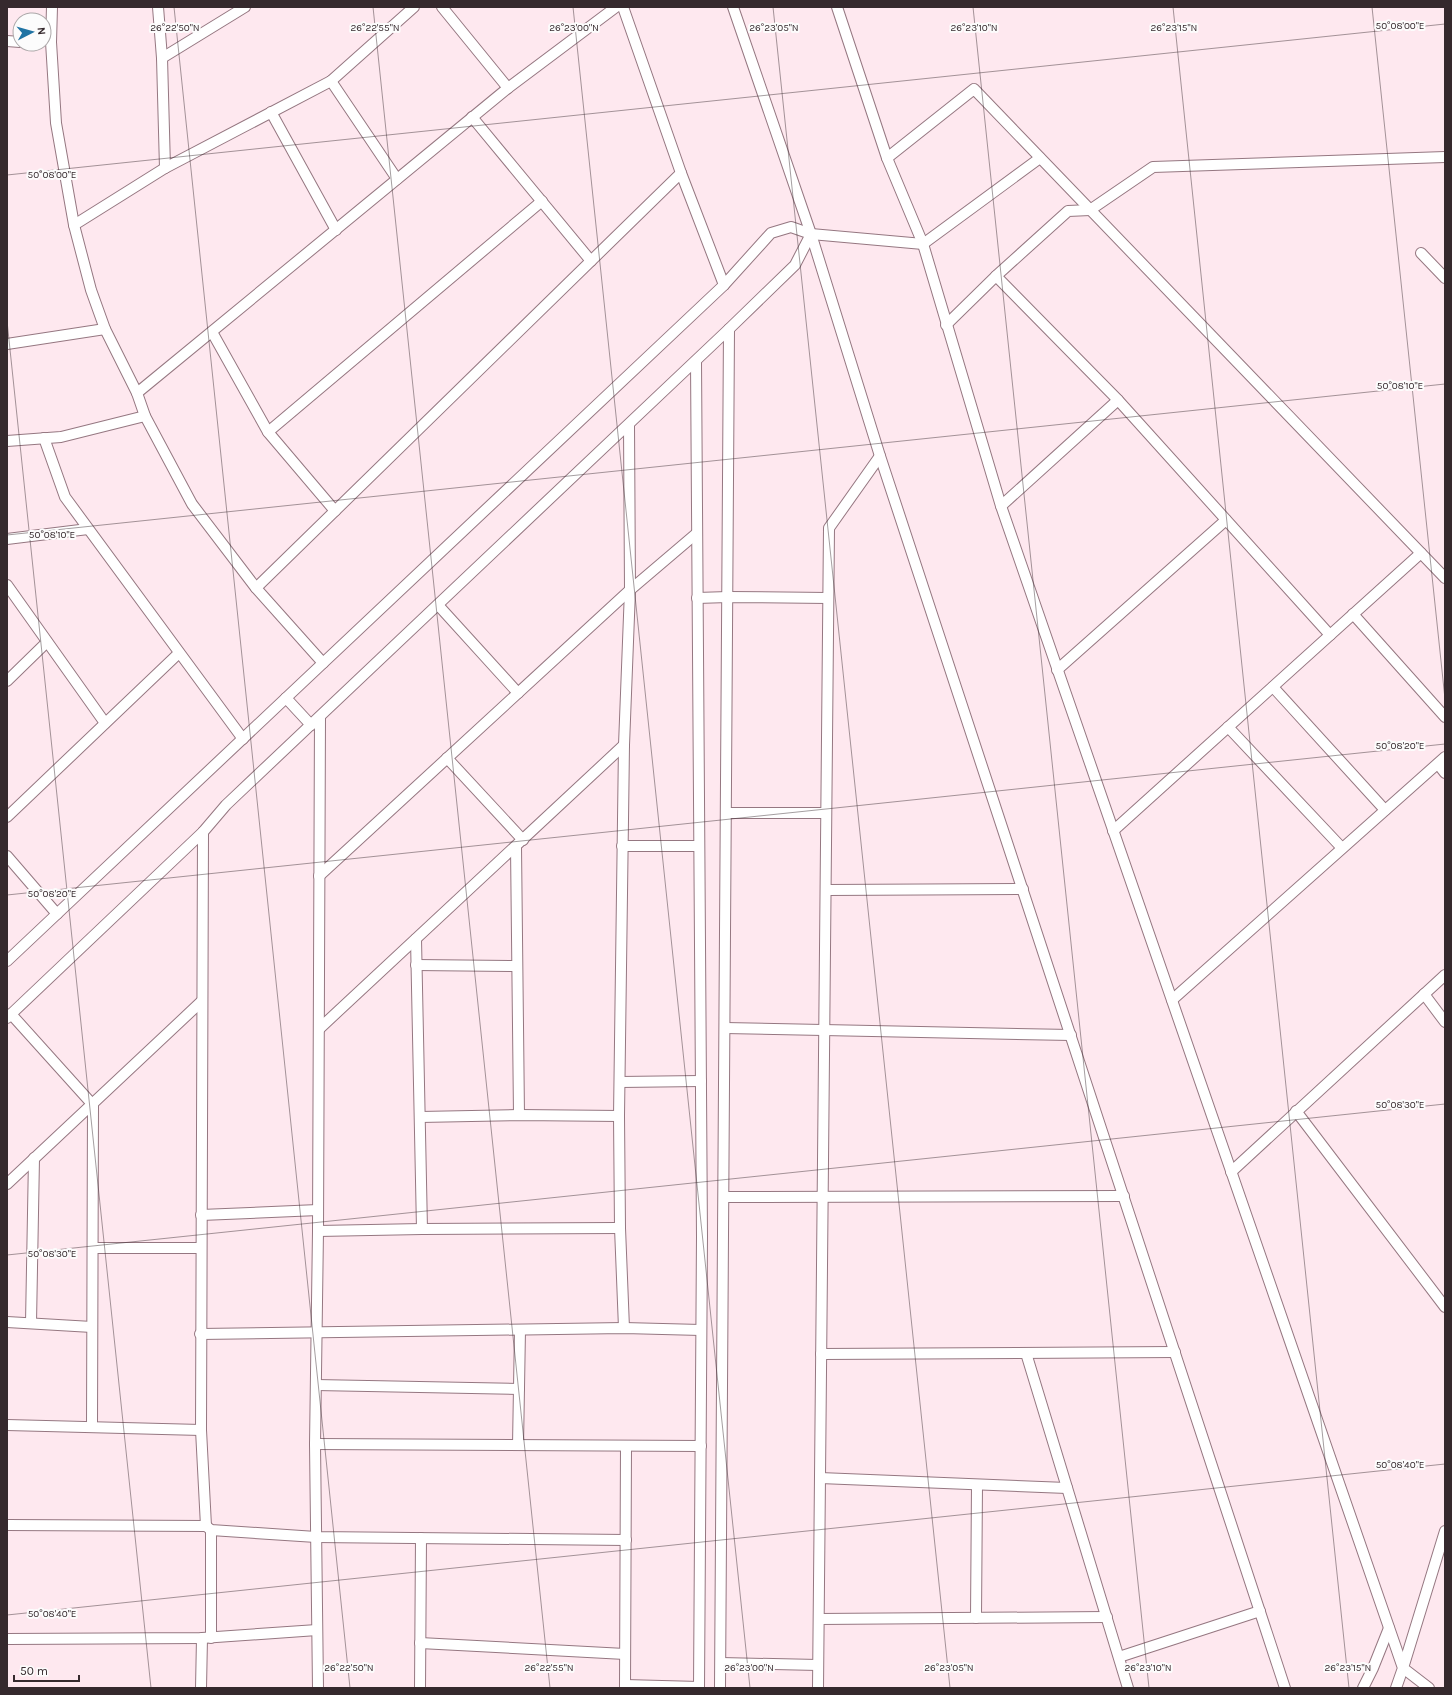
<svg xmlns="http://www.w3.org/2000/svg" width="1452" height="1695" viewBox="0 0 1452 1695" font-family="Karla,sans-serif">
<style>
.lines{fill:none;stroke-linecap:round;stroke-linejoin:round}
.minor-casing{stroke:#957781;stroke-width:12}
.minor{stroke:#fff;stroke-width:10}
.ticks{fill:none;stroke:#35292d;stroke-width:1;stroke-opacity:0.45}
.ticks-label{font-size:10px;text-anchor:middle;fill:#35292d;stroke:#fcfcfc;stroke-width:4;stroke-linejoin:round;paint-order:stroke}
</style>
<rect width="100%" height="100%" fill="#fee8ef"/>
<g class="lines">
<defs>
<g id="minor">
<polyline points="52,7 51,42 56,123 74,225 91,290 105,329 137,393 145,416 192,504 256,588 323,663"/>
<polyline points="158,7 162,58 165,168"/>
<polyline points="442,7 508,88"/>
<polyline points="623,7 681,173 724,285"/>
<polyline points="733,7 811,234 880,456 1285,1688"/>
<polyline points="837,7 887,158 923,244 1001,506 1403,1668 1396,1688"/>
<polyline points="7,41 20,42"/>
<polyline points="162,58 245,7"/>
<polyline points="331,81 397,179"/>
<polyline points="271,112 336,230"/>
<polyline points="472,117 591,261"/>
<polyline points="887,158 974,89 1445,578"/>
<polyline points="74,225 165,168 331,81 414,7"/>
<polyline points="1421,253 1445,278"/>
<polyline points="996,276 1068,211 1090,210 1153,167 1445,157"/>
<polyline points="946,325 996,276 1118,400 1330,635"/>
<polyline points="212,332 268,432 335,511"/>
<polyline points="7,344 105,329"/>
<polyline points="696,361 702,1236 699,1688"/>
<polyline points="137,393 508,88 616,7"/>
<polyline points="268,432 542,201"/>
<polyline points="44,438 65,497 243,739"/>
<polyline points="7,441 61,437 145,416"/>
<polyline points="1001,506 1118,400"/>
<polyline points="7,539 88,529"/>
<polyline points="7,585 105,723"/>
<polyline points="256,588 681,173"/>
<polyline points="697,598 728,597 828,598"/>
<polyline points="438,605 518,693"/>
<polyline points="1353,614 1445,717"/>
<polyline points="1057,670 1226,520"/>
<polyline points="7,681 47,642"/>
<polyline points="1273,687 1385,810"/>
<polyline points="286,698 311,725"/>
<polyline points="1228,727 1342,848"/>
<polyline points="447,758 523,840"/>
<polyline points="1438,764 1445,773"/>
<polyline points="726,813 826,813"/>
<polyline points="7,817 179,653"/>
<polyline points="1113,831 1421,553"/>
<polyline points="203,832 201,1430 206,1526"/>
<polyline points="622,846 699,846"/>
<polyline points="516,847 519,1115"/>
<polyline points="7,856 57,914"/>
<polyline points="319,876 630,590 697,533"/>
<polyline points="826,890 1023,889"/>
<polyline points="416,939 422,1229"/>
<polyline points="7,961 724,285 771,233 791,227 811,234 923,244 1040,158"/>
<polyline points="416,965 517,966"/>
<polyline points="1424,994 1445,1022"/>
<polyline points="1172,1000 1445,757"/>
<polyline points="11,1014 93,1105 92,1427"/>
<polyline points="7,1018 203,832 226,805 729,329 795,265 811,234"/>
<polyline points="725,1028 1071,1035"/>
<polyline points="319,1029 624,745"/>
<polyline points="620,1082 701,1081"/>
<polyline points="1296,1111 1445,1307"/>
<polyline points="420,1117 519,1115 619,1116"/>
<polyline points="1231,1172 1445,975"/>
<polyline points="7,1184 202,1001"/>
<polyline points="724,1197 1124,1196"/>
<polyline points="201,1215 318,1210"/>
<polyline points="318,1231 422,1229 620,1228"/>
<polyline points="93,1248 201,1248"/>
<polyline points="7,1322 92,1327"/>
<polyline points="31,1323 34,1158"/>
<polyline points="624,1328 620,1228 619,1116 624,745 630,590 629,425"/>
<polyline points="200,1334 624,1328 701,1330"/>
<polyline points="1026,1353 1128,1688"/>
<polyline points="821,1354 1175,1352"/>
<polyline points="316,1385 519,1389"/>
<polyline points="7,1425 201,1430"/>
<polyline points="315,1444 701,1446"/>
<polyline points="518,1445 520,1330"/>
<polyline points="820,1478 1067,1488"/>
<polyline points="7,1525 206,1526 211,1530 316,1537 626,1540"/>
<polyline points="211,1530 211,1638"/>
<polyline points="976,1618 977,1485"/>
<polyline points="819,1619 1107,1617"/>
<polyline points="7,1639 202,1638 317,1630"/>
<polyline points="420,1643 625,1654"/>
<polyline points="1119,1657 1260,1611"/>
<polyline points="721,1663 818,1665"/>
<polyline points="625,1685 699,1687"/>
<polyline points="201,1688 202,1638"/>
<polyline points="318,1688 315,1444 318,1231 320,717"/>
<polyline points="420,1688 421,1538"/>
<polyline points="625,1688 626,1446"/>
<polyline points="720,1688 729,329"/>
<polyline points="818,1688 829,528 880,456"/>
<polyline points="1363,1688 1373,1668 1389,1628"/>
<polyline points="1429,1688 1403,1668 1445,1531"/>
</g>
</defs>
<use href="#minor" class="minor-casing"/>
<use href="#minor" class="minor"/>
</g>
<path class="ticks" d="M174,7L350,1688M373,7L550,1688M573,7L750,1688M773,7L950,1688M973,7L1149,1688M1173,7L1349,1688M1372,7L1445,699M7,175L1445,24M7,321L151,1688M7,535L1445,384M7,895L1445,744M7,1255L1445,1104M7,1615L1445,1464"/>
<g class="ticks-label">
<text x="1400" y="29">50°08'00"E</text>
<text x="175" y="31">26°22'50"N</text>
<text x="375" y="31">26°22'55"N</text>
<text x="574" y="31">26°23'00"N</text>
<text x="774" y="31">26°23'05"N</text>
<text x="974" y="31">26°23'10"N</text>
<text x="1174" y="31">26°23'15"N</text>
<text x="52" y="178">50°08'00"E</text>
<text x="1400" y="389">50°08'10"E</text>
<text x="52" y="538">50°08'10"E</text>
<text x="1400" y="749">50°08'20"E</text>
<text x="52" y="897">50°08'20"E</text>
<text x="1400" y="1108">50°08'30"E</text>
<text x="52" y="1257">50°08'30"E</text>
<text x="1400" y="1468">50°08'40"E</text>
<text x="52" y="1617">50°08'40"E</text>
<text x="349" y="1671">26°22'50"N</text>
<text x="549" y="1671">26°22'55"N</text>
<text x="749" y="1671">26°23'00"N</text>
<text x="949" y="1671">26°23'05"N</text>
<text x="1148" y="1671">26°23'10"N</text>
<text x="1348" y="1671">26°23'15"N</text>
</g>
<rect width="1452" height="1695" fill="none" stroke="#35292d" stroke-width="16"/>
<g transform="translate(32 32) rotate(84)"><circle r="19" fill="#fcfcfc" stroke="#aca8a9"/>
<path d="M0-3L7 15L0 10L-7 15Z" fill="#2074a4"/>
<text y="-6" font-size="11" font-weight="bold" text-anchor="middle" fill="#35292d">N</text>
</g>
<path d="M14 1675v6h65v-6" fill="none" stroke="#35292d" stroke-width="2"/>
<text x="20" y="1675" font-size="12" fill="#35292d" stroke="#fcfcfc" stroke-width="3" paint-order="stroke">50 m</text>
</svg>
